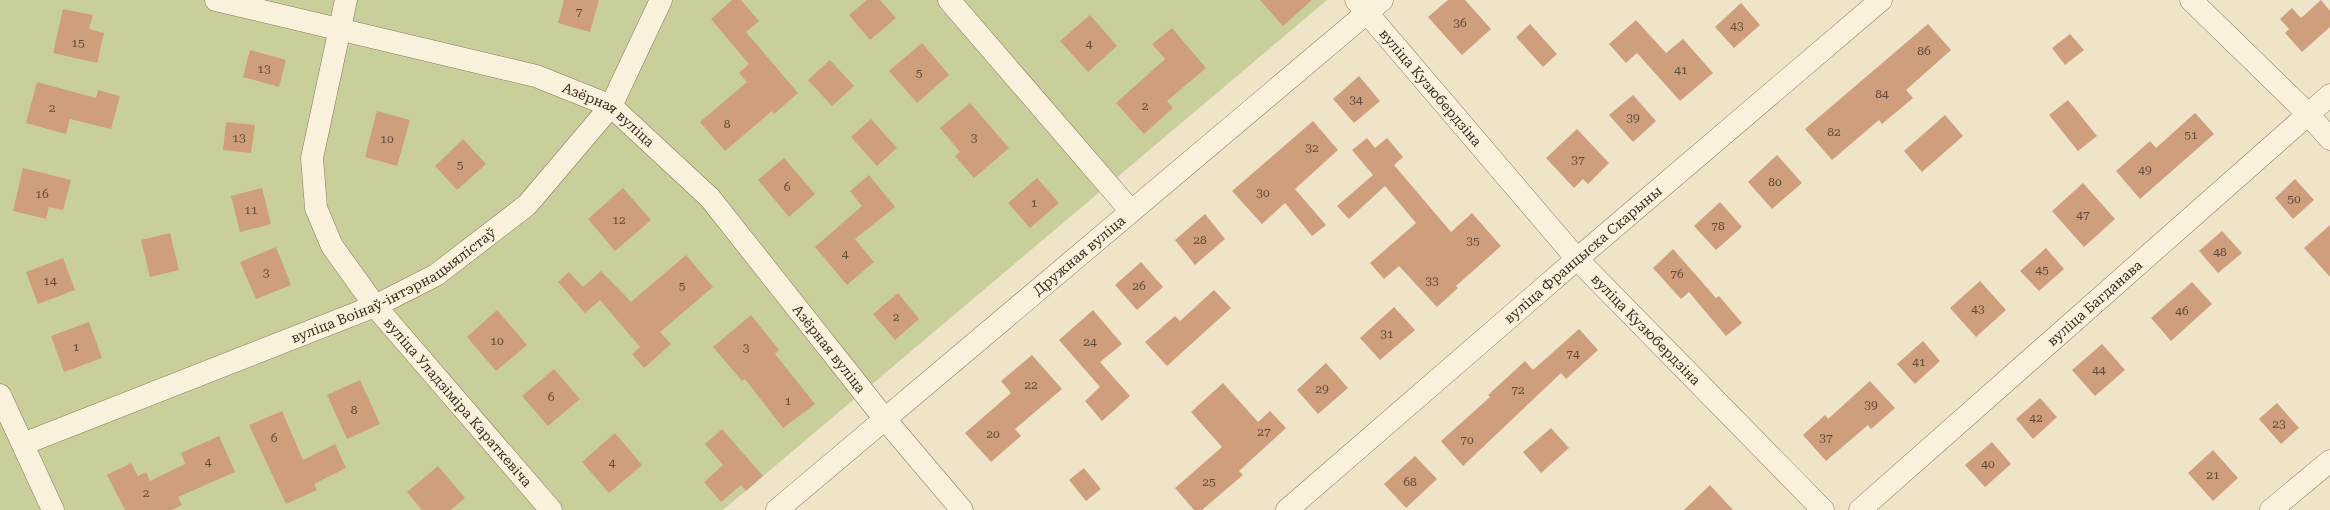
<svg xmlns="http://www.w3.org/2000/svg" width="2330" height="510" viewBox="0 0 2330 510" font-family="'Roboto Serif',serif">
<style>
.green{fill:#c9cf9b}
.building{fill:#cf9f7d}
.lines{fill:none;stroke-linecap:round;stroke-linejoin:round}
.minor-casing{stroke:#8d765c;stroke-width:23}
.minor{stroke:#faf1dc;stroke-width:22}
.labels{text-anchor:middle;stroke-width:3;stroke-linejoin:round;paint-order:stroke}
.number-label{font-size:12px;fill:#624a37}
.street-label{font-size:14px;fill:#3d2e20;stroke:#f7eed8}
</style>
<rect width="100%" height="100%" fill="#f0e4c8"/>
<polygon class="green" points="0,0 1327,0 723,510 0,510"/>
<g class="building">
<polygon points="564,0 599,0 590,32 558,23"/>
<polygon points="732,0 741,0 759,21 746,32 798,93 774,114 772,111 725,151 700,122 747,82 739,73 749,64 711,19"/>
<polygon points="867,0 880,0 896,18 870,40 849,15"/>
<polygon points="1260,0 1312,0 1283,26"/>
<polygon points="1448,0 1465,0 1491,29 1462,55 1428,17"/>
<polygon points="2321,0 2330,11 2330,27 2302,52 2285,33 2289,29 2280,19 2292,8 2301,18"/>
<polygon points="1741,3 1760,25 1734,48 1715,27"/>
<polygon points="63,9 93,15 89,29 104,33 97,63 53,53"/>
<polygon points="1090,15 1117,46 1088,72 1060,41"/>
<polygon points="1636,20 1666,53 1683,39 1713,73 1680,101 1637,53 1626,63 1609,44"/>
<polygon points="1530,24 1557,54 1543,67 1516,37"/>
<polygon points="1928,24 1951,50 1906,90 1913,98 1882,124 1879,120 1832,160 1805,129"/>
<polygon points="1172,28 1206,68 1167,101 1173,108 1144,134 1116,103 1165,59 1152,44"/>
<polygon points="2070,34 2084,50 2065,65 2052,48"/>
<polygon points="922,43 949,75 917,103 889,71"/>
<polygon points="250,50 286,60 279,87 243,77"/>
<polygon points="830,60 854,86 832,106 808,80"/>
<polygon points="1359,76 1380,101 1354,123 1333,99"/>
<polygon points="37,82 96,98 98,90 120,96 111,129 70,119 66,134 26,123"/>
<polygon points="1633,95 1656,121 1633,142 1609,115"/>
<polygon points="2068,100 2097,136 2078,151 2049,115"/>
<polygon points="970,103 1009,148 974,178 955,156 960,152 940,128"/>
<polygon points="377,111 410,120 397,166 365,157"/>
<polygon points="2195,113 2214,134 2140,199 2116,171 2150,141 2156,148"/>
<polygon points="1945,115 1963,136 1922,172 1904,151"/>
<polygon points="871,119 897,148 877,166 851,137"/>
<polygon points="1313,121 1338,150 1295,189 1326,225 1312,236 1285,203 1262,224 1232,191"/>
<polygon points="226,122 255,125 251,153 223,150"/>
<polygon points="1577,129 1609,163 1588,184 1583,179 1574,188 1546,158"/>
<polygon points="1367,138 1375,148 1387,138 1403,157 1394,165 1451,232 1472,213 1501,246 1456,286 1458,288 1437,307 1399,266 1384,279 1370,263 1416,223 1385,186 1349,219 1337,206 1373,175 1352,150"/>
<polygon points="463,139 486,164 457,190 435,166"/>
<polygon points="1777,155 1802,183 1772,209 1748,182"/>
<polygon points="784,158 815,194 789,217 758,180"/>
<polygon points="23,168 71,180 63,210 49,207 46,219 13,211"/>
<polygon points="869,175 895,207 855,239 874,262 847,285 815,247 862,206 850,191"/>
<polygon points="1037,178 1059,203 1030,228 1008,203"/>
<polygon points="2295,179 2314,200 2293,219 2275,198"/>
<polygon points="2083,183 2115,219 2084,247 2052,211"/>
<polygon points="262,188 271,224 240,232 231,196"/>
<polygon points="623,188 651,220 615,251 588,219"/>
<polygon points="1720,202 1742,227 1716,250 1694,226"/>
<polygon points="1205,214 1225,239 1195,265 1175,240"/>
<polygon points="2330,225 2330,277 2304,248"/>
<polygon points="2222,231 2242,253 2218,273 2199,251"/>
<polygon points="170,233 179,270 150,277 141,240"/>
<polygon points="276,247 291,285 256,299 240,262"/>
<polygon points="2046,248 2064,269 2039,291 2020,271"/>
<polygon points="1673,249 1716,298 1719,296 1742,323 1726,336 1689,292 1681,299 1653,268"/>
<polygon points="686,255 713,287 660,332 671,344 644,368 632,354 640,347 600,300 585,313 558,282 569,272 583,287 601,271 631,302"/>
<polygon points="63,258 75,290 38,304 26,272"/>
<polygon points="1141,262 1163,287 1137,310 1115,285"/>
<polygon points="1980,281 2006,310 1976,337 1950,308"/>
<polygon points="2192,282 2212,304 2171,341 2151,318"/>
<polygon points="1214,290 1231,308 1167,366 1145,342 1175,316 1180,321"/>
<polygon points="898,293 919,319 895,340 873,314"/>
<polygon points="1394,307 1415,330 1380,360 1360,338"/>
<polygon points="497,310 527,345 496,371 467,337"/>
<polygon points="1093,310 1122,344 1100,362 1130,396 1102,421 1085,401 1100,387 1059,340"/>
<polygon points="751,315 779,350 775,354 815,404 783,428 745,379 742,381 713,347"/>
<polygon points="89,322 102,358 64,372 51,336"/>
<polygon points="1579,329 1598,350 1566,379 1561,373 1463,466 1441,441 1490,397 1488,395 1525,361 1533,370"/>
<polygon points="1923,341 1940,361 1915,384 1897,364"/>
<polygon points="2102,344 2125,370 2095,396 2072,370"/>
<polygon points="1032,355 1062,389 1015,429 1021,436 991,462 965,433 1011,393 1001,381"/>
<polygon points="1326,363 1348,388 1318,414 1297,390"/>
<polygon points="554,369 580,399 548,426 522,396"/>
<polygon points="360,380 380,424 347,439 327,395"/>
<polygon points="1870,381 1895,408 1871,429 1868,425 1826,461 1803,435 1825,415 1828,419"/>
<polygon points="1223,383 1258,422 1270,411 1286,428 1239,471 1243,475 1202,510 1194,510 1175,488 1222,447 1191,412"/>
<polygon points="2040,398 2057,417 2033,439 2016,419"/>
<polygon points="2277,403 2299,428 2281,444 2259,419"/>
<polygon points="282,411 303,460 335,444 346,468 314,484 317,490 286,504 249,425"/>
<polygon points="1551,428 1569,448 1541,473 1523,452"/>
<polygon points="722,429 763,476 746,491 741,485 721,502 704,482 723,465 705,444"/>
<polygon points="615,433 642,465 609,493 582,462"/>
<polygon points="219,436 235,472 178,497 182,505 172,510 125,510 107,475 131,463 138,476 146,472 150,481 185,464 181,453"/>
<polygon points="1992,442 2011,464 1985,487 1965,465"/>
<polygon points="2213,450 2238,478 2213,501 2188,473"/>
<polygon points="1415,456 1437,479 1406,508 1384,484"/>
<polygon points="438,466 465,498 451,510 422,510 407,492"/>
<polygon points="1084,468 1101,489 1086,501 1069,480"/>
<polygon points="1710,485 1733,510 1684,510"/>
</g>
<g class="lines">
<defs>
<g id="minor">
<path id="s1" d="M216,0L536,76L611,106L710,198L884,418L962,510"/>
<path id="s2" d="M346,0L312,158L316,208L332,246L375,306L551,510"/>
<polyline points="949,0 1130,210"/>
<path id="s3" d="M1356,0L1577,259L1823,510"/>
<polyline points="2191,0 2308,114 2330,139"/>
<polyline points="0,395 53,510"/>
<path id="s4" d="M23,444L375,306L436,275L527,205L611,106L661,0"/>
<path id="s5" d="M777,510L1382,0"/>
<path id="s6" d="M1287,510L1577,259L1881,0"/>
<path id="s7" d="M1860,510L2330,95"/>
<polyline points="2271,510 2330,461"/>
</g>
</defs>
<use href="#minor" class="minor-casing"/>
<use href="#minor" class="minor"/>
</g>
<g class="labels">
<g class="number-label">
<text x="579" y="16">7</text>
<text x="1460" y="27">36</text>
<text x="1737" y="30">43</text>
<text x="78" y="47">15</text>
<text x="1089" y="48">4</text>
<text x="1924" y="55">86</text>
<text x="264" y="73">13</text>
<text x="1681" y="74">41</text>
<text x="919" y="77">5</text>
<text x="1882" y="98">84</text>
<text x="1356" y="104">34</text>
<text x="1145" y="110">2</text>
<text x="52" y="112">2</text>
<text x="1633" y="122">39</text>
<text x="727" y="128">8</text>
<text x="1834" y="136">82</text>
<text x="2191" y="139">51</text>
<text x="239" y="142">13</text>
<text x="974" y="142">3</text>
<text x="387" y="143">10</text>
<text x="1312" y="152">32</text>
<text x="1578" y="164">37</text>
<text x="460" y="169">5</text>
<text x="2145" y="174">49</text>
<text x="1775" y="186">80</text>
<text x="787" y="191">6</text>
<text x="1263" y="197">30</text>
<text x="42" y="198">16</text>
<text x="2294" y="203">50</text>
<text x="1034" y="207">1</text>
<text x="251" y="214">11</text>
<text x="2083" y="219">47</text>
<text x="619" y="224">12</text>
<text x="1718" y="230">78</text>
<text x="1200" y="244">28</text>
<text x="1473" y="245">35</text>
<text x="2220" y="256">48</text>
<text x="845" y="258">4</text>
<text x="2042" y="274">45</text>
<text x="266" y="277">3</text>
<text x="1677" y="278">76</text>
<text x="50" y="285">14</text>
<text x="1432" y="285">33</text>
<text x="682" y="290">5</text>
<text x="1139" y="290">26</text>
<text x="1978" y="313">43</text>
<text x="2182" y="315">46</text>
<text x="896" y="321">2</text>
<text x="1387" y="338">31</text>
<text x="497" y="345">10</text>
<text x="1090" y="346">24</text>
<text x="76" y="351">1</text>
<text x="746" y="352">3</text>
<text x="1573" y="358">74</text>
<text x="1919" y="366">41</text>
<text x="2099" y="374">44</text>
<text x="1031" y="389">22</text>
<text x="1322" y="393">29</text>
<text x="1518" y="394">72</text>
<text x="551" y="401">6</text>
<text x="788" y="405">1</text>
<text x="1871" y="409">39</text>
<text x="354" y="414">8</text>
<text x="2036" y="422">42</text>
<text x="2279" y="428">23</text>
<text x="1264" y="436">27</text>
<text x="993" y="438">20</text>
<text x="274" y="442">6</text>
<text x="1826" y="442">37</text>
<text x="1467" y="444">70</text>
<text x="208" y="466">4</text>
<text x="612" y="467">4</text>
<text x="1988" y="468">40</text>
<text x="2213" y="479">21</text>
<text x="1209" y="486">25</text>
<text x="1410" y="486">68</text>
<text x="146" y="497">2</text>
</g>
<g class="street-label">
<text dy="5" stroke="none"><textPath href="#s3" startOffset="115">вуліца Кузюбердзіна</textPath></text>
<text dy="5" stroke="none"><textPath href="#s1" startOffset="412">Азёрная вуліца</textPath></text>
<text dy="5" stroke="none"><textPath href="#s5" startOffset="395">Дружная вуліца</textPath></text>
<text dy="5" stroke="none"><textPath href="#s6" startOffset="391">вуліца Францыска Скарыны</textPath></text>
<text dy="5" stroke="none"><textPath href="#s4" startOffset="404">вуліца Воінаў-інтэрнацыялістаў</textPath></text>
<text dy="5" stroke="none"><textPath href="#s7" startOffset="313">вуліца Багданава</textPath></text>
<text dy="5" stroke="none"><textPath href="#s3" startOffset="439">вуліца Кузюбердзіна</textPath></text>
<text dy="5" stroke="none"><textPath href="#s1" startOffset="737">Азёрная вуліца</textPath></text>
<text dy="5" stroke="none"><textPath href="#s2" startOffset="454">вуліца Уладзіміра Караткевіча</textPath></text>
</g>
</g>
</svg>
